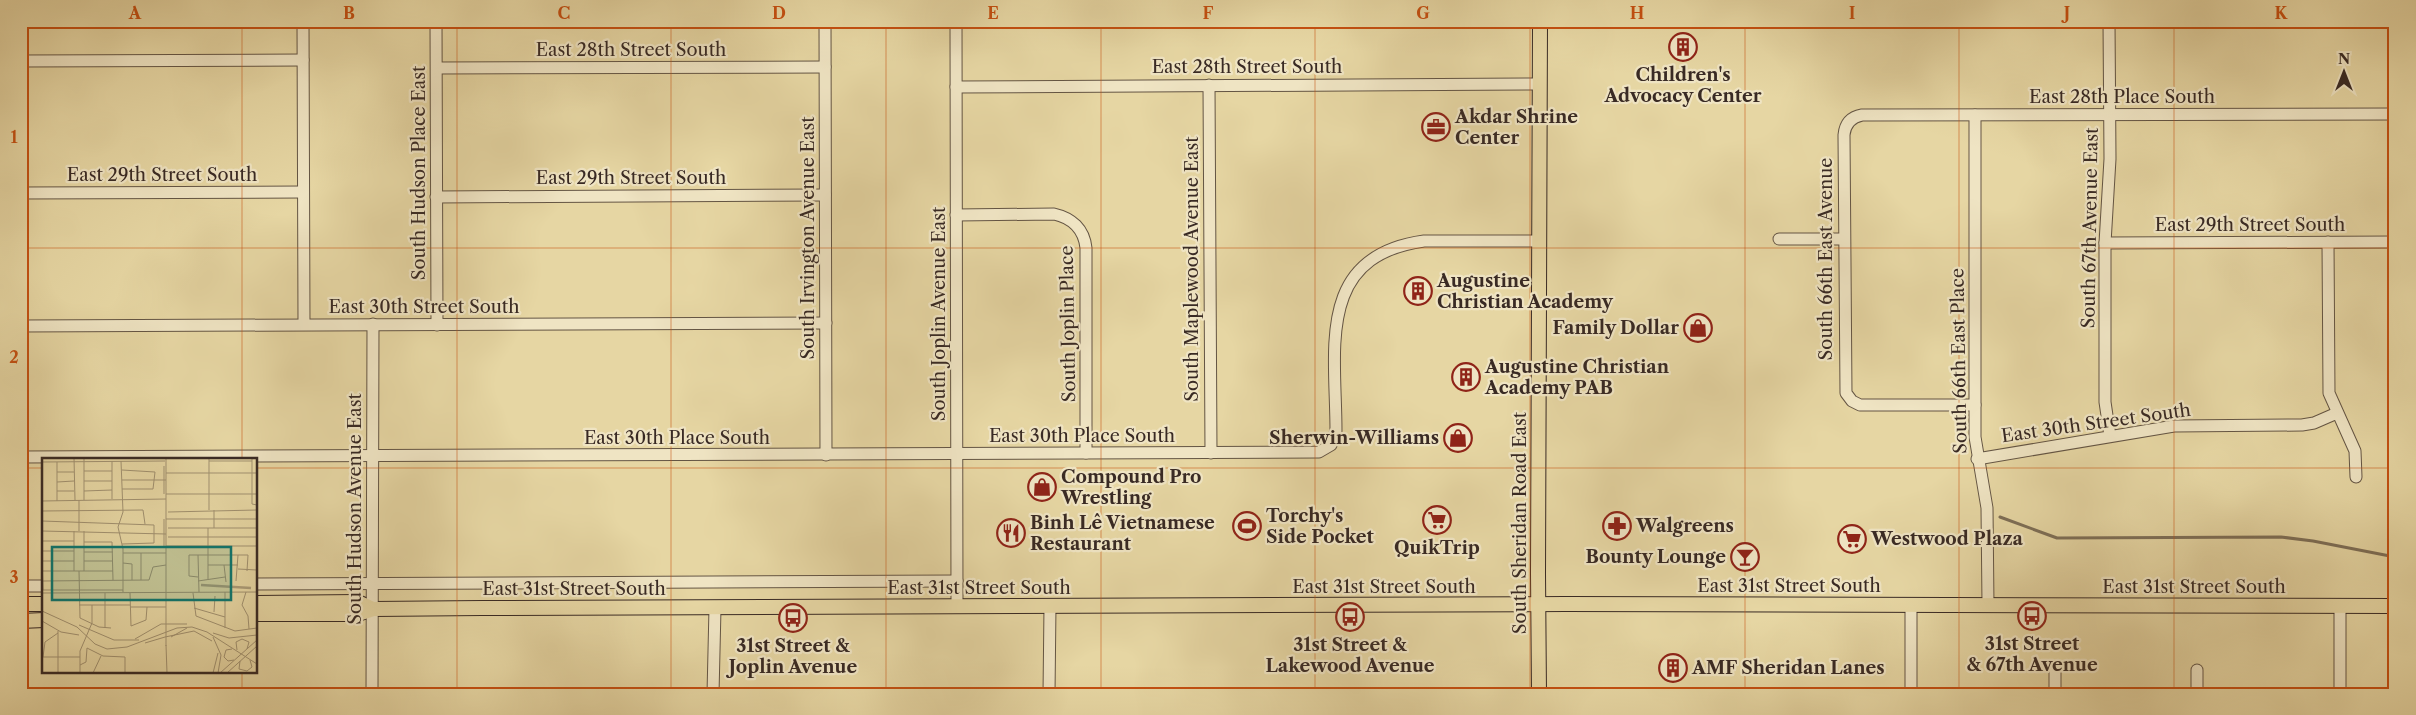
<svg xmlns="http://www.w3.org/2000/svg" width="2416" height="715" viewBox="0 0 2416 715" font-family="'Libre Caslon Text',serif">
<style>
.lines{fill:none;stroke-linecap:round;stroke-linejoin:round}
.stream{stroke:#7d6e56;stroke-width:3}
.minor-casing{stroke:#645544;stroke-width:13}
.major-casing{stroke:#392a24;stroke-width:16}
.minor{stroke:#efe4c3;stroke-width:11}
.major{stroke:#e6d6a3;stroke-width:14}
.grid{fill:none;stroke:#c55011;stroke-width:1;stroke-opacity:0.55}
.labels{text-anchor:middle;stroke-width:4.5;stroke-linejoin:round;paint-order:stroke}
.street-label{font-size:18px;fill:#392a24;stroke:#efe4c3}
.poi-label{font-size:18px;font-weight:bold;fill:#392a24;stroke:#efe4c3;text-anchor:start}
.inset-river{fill:none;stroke:#ab9c78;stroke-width:2.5}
.inset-road{fill:none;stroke:#a19170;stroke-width:1}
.view{fill:#0f766e;fill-opacity:0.15;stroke:#0f766e;stroke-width:2.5}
.inset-edge{fill:none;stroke:#392a24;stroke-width:2.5}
.neatline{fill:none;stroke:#c55011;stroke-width:2}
.grid-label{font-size:16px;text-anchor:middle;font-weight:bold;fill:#c55011}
</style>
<rect width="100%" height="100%" fill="#e6d6a3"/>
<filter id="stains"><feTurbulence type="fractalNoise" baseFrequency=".004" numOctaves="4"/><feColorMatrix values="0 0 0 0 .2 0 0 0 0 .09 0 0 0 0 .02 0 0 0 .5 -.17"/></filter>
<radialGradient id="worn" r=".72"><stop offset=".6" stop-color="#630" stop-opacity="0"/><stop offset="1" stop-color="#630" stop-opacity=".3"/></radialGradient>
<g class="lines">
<polyline class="stream" points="2000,517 2057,538 2281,537 2313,541 2395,557"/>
<defs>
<g id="minor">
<polyline points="303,21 304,324"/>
<polyline points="436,21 437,325"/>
<polyline points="825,21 826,455"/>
<polyline points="956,21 957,607"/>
<polyline points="2109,21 2110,159 2105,243 2105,402 2110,436"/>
<polyline points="21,61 303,60"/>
<polyline points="437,68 825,67"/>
<polyline points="1209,85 1211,453"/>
<polyline points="956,87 1539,84"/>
<polyline points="1975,115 1975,437 1987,508 1988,605"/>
<polyline points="21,193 303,192"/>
<polyline points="436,197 825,195"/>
<path d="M956,215L1054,214C1072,218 1084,229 1086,248V453"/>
<polyline points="1779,239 1844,239"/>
<polyline points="2328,242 2329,393 2355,451 2356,477"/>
<polyline points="2105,243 2395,242"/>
<polyline points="21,326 826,323"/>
<path d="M1975,405H1860L1852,401L1846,393L1844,135C1845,124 1851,117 1862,115L2395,114"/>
<path d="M21,457L1319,452L1331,445L1336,431C1336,349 1315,256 1424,241H1538"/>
<polyline points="1977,459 2174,426 2302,425 2314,423 2337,413"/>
<polyline points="256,584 957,581"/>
<polyline points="21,586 44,586"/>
<polyline points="1911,605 1911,694"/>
<polyline points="372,694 373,324"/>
<polyline points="713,694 715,608"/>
<polyline points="1049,694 1050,606"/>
<polyline points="2055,694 2055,670"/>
<polyline points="2197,694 2197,670"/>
<polyline points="2340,694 2340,606"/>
</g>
<g id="major">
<polyline points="256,603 358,602 373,609"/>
<polyline points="21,604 44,604"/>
<polyline points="256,614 358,614 373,609 482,608 1565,604 2395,606"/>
<polyline points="21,621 44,620"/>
<polyline points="1539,694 1538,574 1540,21"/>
</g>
</defs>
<use href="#minor" class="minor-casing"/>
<use href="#major" class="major-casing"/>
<use href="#minor" class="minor"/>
<use href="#major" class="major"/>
</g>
<path class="grid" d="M242,21V459M457,21V694M671,21V694M886,21V694M1101,21V694M1315,21V694M1530,21V694M1745,21V694M1959,21V694M2174,21V694M21,248H2395M21,468H44M256,468H2395M242,671V694"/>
<defs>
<symbol id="building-ring" viewBox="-11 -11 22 22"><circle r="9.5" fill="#efe4c3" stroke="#8f2418" stroke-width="1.5"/><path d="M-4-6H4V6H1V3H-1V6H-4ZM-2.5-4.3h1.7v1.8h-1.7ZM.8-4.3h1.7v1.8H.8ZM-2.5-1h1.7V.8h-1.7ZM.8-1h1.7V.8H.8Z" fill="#8f2418"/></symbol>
<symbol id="office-ring" viewBox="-11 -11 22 22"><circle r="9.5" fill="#efe4c3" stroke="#8f2418" stroke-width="1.5"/><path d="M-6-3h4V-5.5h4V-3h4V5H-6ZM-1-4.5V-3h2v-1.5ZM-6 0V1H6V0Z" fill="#8f2418"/></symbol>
<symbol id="shop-ring" viewBox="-11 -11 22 22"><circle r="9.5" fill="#efe4c3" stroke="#8f2418" stroke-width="1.5"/><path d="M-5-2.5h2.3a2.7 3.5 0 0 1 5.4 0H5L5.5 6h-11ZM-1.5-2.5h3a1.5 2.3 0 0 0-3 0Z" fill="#8f2418"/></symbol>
<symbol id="supermarket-ring" viewBox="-11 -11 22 22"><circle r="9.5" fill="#efe4c3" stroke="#8f2418" stroke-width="1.5"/><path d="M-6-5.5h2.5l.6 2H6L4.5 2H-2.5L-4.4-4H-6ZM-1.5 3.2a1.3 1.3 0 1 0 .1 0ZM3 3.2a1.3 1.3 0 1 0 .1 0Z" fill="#8f2418"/></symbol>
<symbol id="stadium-ring" viewBox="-11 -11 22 22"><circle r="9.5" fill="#efe4c3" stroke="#8f2418" stroke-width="1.5"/><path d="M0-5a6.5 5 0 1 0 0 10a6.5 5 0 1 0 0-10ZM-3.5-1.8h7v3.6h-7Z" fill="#8f2418"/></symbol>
<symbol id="pharmacy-ring" viewBox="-11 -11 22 22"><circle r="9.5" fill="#efe4c3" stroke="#8f2418" stroke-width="1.5"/><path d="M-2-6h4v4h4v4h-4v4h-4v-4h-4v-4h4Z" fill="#8f2418"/></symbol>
<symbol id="restaurant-ring" viewBox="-11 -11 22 22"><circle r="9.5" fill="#efe4c3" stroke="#8f2418" stroke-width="1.5"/><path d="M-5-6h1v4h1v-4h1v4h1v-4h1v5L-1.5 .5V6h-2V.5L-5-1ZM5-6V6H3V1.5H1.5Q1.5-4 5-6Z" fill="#8f2418"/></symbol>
<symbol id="bar-ring" viewBox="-11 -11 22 22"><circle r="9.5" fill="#efe4c3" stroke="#8f2418" stroke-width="1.5"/><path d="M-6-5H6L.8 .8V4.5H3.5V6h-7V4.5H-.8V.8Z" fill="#8f2418"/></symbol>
<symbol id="bus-ring" viewBox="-11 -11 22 22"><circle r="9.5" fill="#efe4c3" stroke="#8f2418" stroke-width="1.5"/><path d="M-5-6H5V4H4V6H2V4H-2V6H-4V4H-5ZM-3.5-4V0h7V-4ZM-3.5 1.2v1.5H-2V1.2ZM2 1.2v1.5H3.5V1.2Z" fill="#8f2418"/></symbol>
</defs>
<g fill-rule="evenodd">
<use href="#building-ring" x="1667" y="31" width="32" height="32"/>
<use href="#office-ring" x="1420" y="111" width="32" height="32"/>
<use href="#building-ring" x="1402" y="275" width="32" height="32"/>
<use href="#shop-ring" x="1682" y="312" width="32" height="32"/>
<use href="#building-ring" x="1450" y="361" width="32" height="32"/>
<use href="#shop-ring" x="1442" y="422" width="32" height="32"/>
<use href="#shop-ring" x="1026" y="471" width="32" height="32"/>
<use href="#supermarket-ring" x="1421" y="504" width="32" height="32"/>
<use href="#stadium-ring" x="1231" y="510" width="32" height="32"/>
<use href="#pharmacy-ring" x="1601" y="510" width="32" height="32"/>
<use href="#restaurant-ring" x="995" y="517" width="32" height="32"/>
<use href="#supermarket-ring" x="1836" y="523" width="32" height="32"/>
<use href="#bar-ring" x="1729" y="541" width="32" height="32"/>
<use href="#bus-ring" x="2016" y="600" width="32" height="32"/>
<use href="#bus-ring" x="1334" y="601" width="32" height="32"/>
<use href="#bus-ring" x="777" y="602" width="32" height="32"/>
<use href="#building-ring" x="1657" y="652" width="32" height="32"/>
</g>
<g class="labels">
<g class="street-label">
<text x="631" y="56">East 28th Street South</text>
<text x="1247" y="73">East 28th Street South</text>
<text x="2122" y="103">East 28th Place South</text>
<text transform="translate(419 173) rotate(-90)" y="6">South Hudson Place East</text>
<text x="162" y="181">East 29th Street South</text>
<text x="631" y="184">East 29th Street South</text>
<text x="2250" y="231">East 29th Street South</text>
<text transform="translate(2090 228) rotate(-89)" y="6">South 67th Avenue East</text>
<text transform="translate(808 238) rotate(-90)" y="6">South Irvington Avenue East</text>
<text transform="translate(1826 259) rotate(-90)" y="6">South 66th East Avenue</text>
<text transform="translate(1192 269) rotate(-90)" y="6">South Maplewood Avenue East</text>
<text x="424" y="313">East 30th Street South</text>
<text transform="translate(939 314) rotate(-90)" y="6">South Joplin Avenue East</text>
<text transform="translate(1068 324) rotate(-91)" y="6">South Joplin Place</text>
<text transform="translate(1959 361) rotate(-91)" y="6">South 66th East Place</text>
<text transform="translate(2096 423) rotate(-8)" y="6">East 30th Street South</text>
<text x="1082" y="442">East 30th Place South</text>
<text x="677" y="444">East 30th Place South</text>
<text transform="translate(355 509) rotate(-90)" y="6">South Hudson Avenue East</text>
<text transform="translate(1520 523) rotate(-90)" y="6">South Sheridan Road East</text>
<text x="1789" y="592">East 31st Street South</text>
<text x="1384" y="593">East 31st Street South</text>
<text x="2194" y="593">East 31st Street South</text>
<text x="979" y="594">East 31st Street South</text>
<text x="574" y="595">East 31st Street South</text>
</g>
<g class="poi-label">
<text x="1683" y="81" text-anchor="middle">Children's<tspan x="1683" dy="21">Advocacy Center</tspan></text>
<text x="1455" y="123">Akdar Shrine<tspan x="1455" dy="21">Center</tspan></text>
<text x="1437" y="287">Augustine<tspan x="1437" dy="21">Christian Academy</tspan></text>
<text x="1679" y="334" text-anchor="end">Family Dollar</text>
<text x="1485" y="373">Augustine Christian<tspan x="1485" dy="21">Academy PAB</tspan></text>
<text x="1439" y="444" text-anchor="end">Sherwin-Williams</text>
<text x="1061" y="483">Compound Pro<tspan x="1061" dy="21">Wrestling</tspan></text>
<text x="1266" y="522">Torchy's<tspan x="1266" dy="21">Side Pocket</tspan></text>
<text x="1030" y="529">Binh Lê Vietnamese<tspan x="1030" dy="21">Restaurant</tspan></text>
<text x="1636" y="532">Walgreens</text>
<text x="1871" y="545">Westwood Plaza</text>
<text x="1437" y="554" text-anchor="middle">QuikTrip</text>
<text x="1726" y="563" text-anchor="end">Bounty Lounge</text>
<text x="2032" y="650" text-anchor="middle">31st Street<tspan x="2032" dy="21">&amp; 67th Avenue</tspan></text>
<text x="1350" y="651" text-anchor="middle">31st Street &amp;<tspan x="1350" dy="21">Lakewood Avenue</tspan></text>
<text x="793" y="652" text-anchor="middle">31st Street &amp;<tspan x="793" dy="21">Joplin Avenue</tspan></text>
<text x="1692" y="674">AMF Sheridan Lanes</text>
</g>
</g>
<g transform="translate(42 458)">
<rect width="215" height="215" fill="#e6d6a3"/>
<path class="inset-river" d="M159,127L209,130"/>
<path class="inset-road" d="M32,0L33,42M42,0V42M124,0V188M167,0V52M210,0V46L215,47M70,3V41M79,3L81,54L76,69L81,91V134M167,3H210M0,4L123,3M15,4V43M122,8V36M80,12L113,14L111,31H80M42,13H70M15,14H32M124,15H215M80,22H124M42,23H70M15,24L32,23M15,33H32M42,33L70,32M124,36H215M37,42V73M0,43L124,41M172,52V70M0,53L101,52L103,66M126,54L215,52M122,61V90M124,61H215M0,63L112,67V85L80,86M126,70H215M166,70V121M0,73L124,76M32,73V113M42,73V113M126,79H215M0,83H32M42,84H70L71,122M124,88H215M0,93H32M42,94H71M81,95H124M99,95V122M156,97L157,134M0,98L1,132M0,103H32M42,103H71M81,105L90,106V122M166,107H196M182,107L184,124M196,111L215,112M0,113H71M37,113L38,160L57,169L69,170M156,119L147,118V97H206L205,113M0,123L107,122L111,109L124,107M156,123L183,119M194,123L196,97M0,132H81M204,134L200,147L206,158L207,171M0,135L215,134M63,135V170M88,135L89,168L104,162L105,149M151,135L154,158L193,173L215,170M37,147H88M88,149H124M152,150L183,159M0,153L35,169L53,186L65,191L85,189L135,170L150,169L165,174L215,206M172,154L173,138M0,163L19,174L37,177M37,167L72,182H97M183,170V134M16,173V215M171,175L187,180L215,177M123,179L152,173L170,183M129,179L145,170M171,179L179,197L176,215M93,181L119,166H145M103,185L123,179M124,187L125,215M190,191L184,192L182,199L186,203L192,202M195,192L194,184L200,181L207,184L205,191M0,199H38M1,199L3,184L16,175M198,203L197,211L205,213L210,209L208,202M38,207L44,204L45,190L61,198L83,199V215M38,215V193L50,165V147M51,215L59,198M171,215L176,195M178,215L215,182M185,215L215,188"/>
<path class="view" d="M10,89H189V142H10Z"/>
<rect width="215" height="215" class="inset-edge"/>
</g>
<rect width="2416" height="715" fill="none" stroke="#e6d6a3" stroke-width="55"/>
<g transform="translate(2344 72)" stroke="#efe4c3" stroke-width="4" paint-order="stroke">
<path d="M0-4L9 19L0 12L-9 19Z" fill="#392a24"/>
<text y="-8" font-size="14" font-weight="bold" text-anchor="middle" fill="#392a24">N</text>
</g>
<rect x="28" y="28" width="2360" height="660" class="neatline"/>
<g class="grid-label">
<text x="135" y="19">A</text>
<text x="349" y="19">B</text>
<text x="564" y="19">C</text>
<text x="779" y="19">D</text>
<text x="993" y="19">E</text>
<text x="1208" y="19">F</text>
<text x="1423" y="19">G</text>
<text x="1637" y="19">H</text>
<text x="1852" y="19">I</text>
<text x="2067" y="19">J</text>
<text x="2281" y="19">K</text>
<text x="14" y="143">1</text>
<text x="14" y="363">2</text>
<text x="14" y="583">3</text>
</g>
<rect width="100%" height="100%" filter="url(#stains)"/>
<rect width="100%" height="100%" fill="url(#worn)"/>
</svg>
